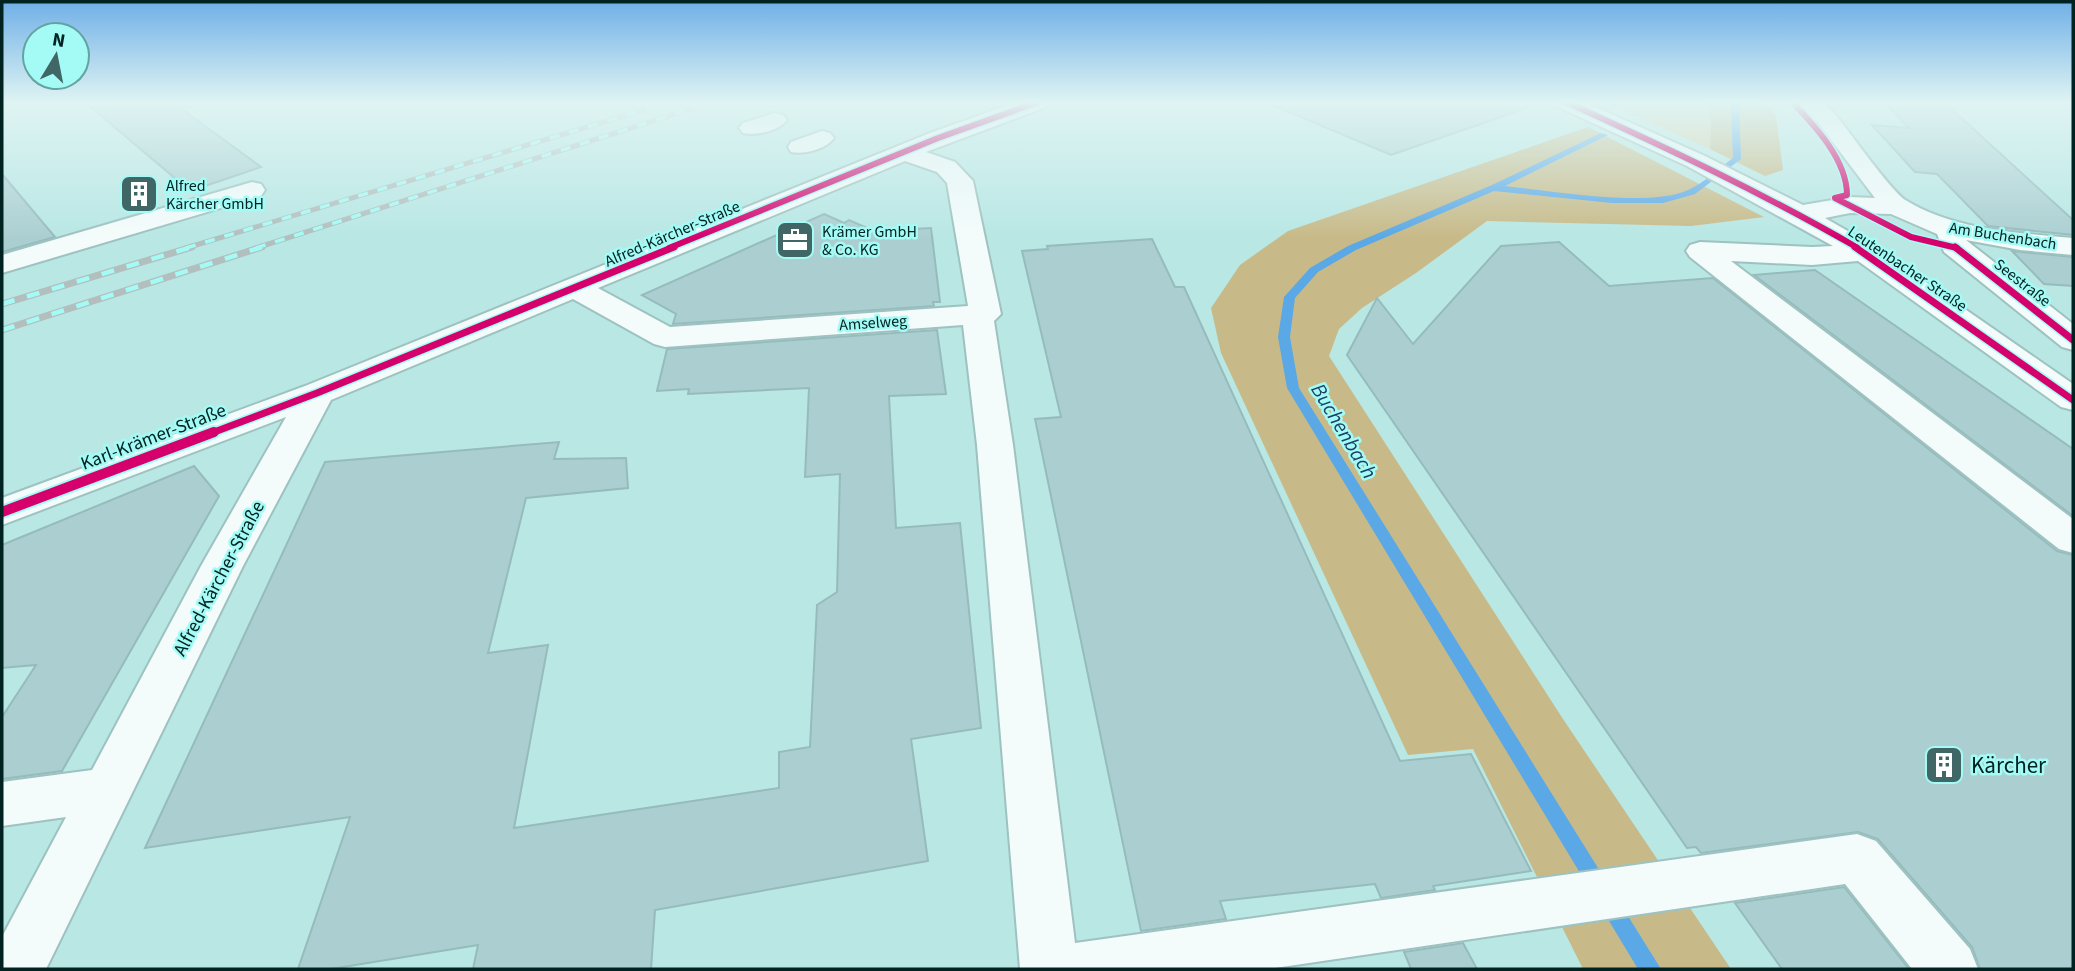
<svg xmlns="http://www.w3.org/2000/svg" width="2075" height="971" viewBox="0 0 2075 971" font-family="'Source Sans 3',sans-serif">
<style>
.green{fill:#dcd0a6}
.forest{fill:#c8ba88}
.lines{fill:none;stroke-linecap:round;stroke-linejoin:round}
.stream{fill:#5aa8e6;fill-rule:evenodd}
.building{fill:#abcfd1;stroke:#96bbbd;stroke-width:2}
.minor-casing{stroke:#9dc2c0;stroke-width:4}
.minor{fill:#f4fbfb;fill-rule:evenodd}
.rail-far1-casing{stroke:#b2bfbe;stroke-width:5}
.rail-casing{stroke:#b2bfbe;stroke-width:7}
.rail-far1{stroke:#a4fbf6;stroke-width:3.5;stroke-dasharray:10;stroke-linecap:butt}
.rail{stroke:#a4fbf6;stroke-width:4.5;stroke-dasharray:13;stroke-linecap:butt}
.cycleway-far2-casing{stroke:#a4fbf6;stroke-width:9}
.cycleway-far1-casing{stroke:#a4fbf6;stroke-width:10}
.cycleway-casing{stroke:#a4fbf6;stroke-width:14}
.cycleway-far2{stroke:#d6006c;stroke-width:6}
.cycleway-far1{stroke:#d6006c;stroke-width:7}
.cycleway{stroke:#d6006c;stroke-width:10}
.labels{text-anchor:middle;stroke-width:5;stroke-linejoin:round;paint-order:stroke}
.far-poi-label{font-size:16px;fill:#002221;stroke:#a4fbf6;text-anchor:start}
.far-street-label{font-size:16px;fill:#002221;stroke:#a4fbf6}
.street-label{font-size:19px;fill:#002221;stroke:#a4fbf6}
.water-label{font-size:21px;font-style:italic;fill:#1d4065;stroke:#a4fbf6}
.near-poi-label{font-size:23px;fill:#002221;stroke:#a4fbf6;text-anchor:start}
</style>
<rect width="100%" height="100%" fill="#b8e7e4"/>
<polygon class="green" points="1604,102 1708,102 1711,122 1710,149"/>
<g class="forest">
<polygon points="1708,102 1764,102 1776,115 1783,170 1765,176 1710,149 1711,122"/>
<polygon points="1588,127 1764,217 1691,226 1487,221 1416,273 1362,308 1339,329 1329,356 1563,719 1731,969 1583,969 1473,749 1408,755 1221,353 1211,308 1240,265 1288,231"/>
</g>
<g class="lines">
<g class="stream">
<polygon points="1610,102 1618,102 1619,105 1612,107"/>
<path d="M1731,102H1739L1741,159L1695,194L1663,203H1612L1494,191L1356,250L1318,272L1295,298L1290,337L1299,388L1661,969H1638L1287,388L1278,337L1284,297L1310,268L1348,246L1492,185L1601,133L1608,135L1505,186C1549,191 1650,208 1688,190C1704,183 1719,168 1733,158Z"/>
</g>
</g>
<g class="building">
<polygon points="85,102 172,102 261,167 190,191"/>
<polygon points="1265,102 1526,102 1527,108 1391,155"/>
<polygon points="1884,102 1944,102 2073,220 2073,235 1988,226 1937,174 1915,172 1872,125 1909,128"/>
<polygon points="2,174 55,237 2,252"/>
<polygon points="824,214 844,223 849,220 874,231 931,228 940,302 933,302 934,306 673,324 676,314 642,295"/>
<polygon points="1152,239 1175,287 1184,287 1400,761 1471,754 1531,871 1433,886 1435,890 1381,898 1375,884 1220,901 1226,919 1141,931 1035,419 1061,417 1022,251 1048,249 1047,246"/>
<polygon points="1559,242 1609,286 1713,278 2057,551 2073,555 2073,969 1980,969 1972,947 1878,839 1858,832 1701,853 1696,847 1687,848 1347,355 1377,298 1413,344 1501,246"/>
<polygon points="2012,251 2073,257 2073,286 2044,284"/>
<polygon points="1815,270 2073,449 2073,516 1754,275"/>
<polygon points="937,330 946,394 889,396 896,528 960,523 981,728 911,739 928,861 655,910 651,969 473,969 478,945 331,969 298,969 350,817 145,848 325,462 559,442 554,459 626,458 628,488 526,498 488,653 548,645 514,828 779,788 779,752 810,747 817,605 837,592 840,474 805,477 809,388 688,394 689,389 657,391 667,349"/>
<polygon points="194,466 219,496 62,771 2,779 2,717 36,665 2,668 2,545"/>
<polygon points="1844,887 1909,969 1782,969 1735,903"/>
<polygon points="1463,943 1477,969 1411,969 1404,952"/>
</g>
<g class="lines">
<defs>
<g id="minor">
<path d="M1017,102H1049L1046,107L926,152L955,162L973,181L1001,314L994,321L1013,445L1075,943L1857,834L1876,841L1970,949L1978,969H1912L1845,884L1269,969H1020L977,445L963,325L665,347L654,344L573,299L331,400L243,566L46,969H2V937L66,817L2,826V782L92,770L201,566L286,417L2,525V498L305,386L930,133ZM905,161L937,172L947,183L968,306L670,327L598,288Z"/>
<path d="M1555,102H1584L1705,156L1803,205L1850,197L1875,198L1819,124L1798,102H1822L1835,114C1849,131 1892,193 1907,201C1955,230 2018,233 2073,238V255L2020,250L1966,240L2073,324V350L2062,347L1944,252L1937,234L1891,214L1850,213L1825,218L1874,246L2073,384V410L2061,407L1858,261L1812,265L1731,261L2073,519V553L2059,549L1690,257L1686,251L1690,245L1700,242L1812,247L1833,246L1687,166L1558,107Z"/>
<path d="M775,113L783,115L787,120C779,131 755,136 743,133L739,128L743,123Z"/>
<path d="M822,131L830,133L834,138C826,149 804,155 791,152L788,147L791,142Z"/>
<polygon points="252,182 261,184 265,190 261,196 2,273 2,255"/>
</g>
</defs>
<use href="#minor" class="minor-casing"/>
<use href="#minor" class="minor"/>
<defs>
<g id="rail-far1">
<polyline points="186,248 670,102"/>
<polyline points="256,248 712,102"/>
</g>
<g id="rail">
<polyline points="2,304 192,247"/>
<polyline points="2,330 262,247"/>
</g>
</defs>
<use href="#rail-far1" class="rail-far1-casing"/>
<use href="#rail" class="rail-casing"/>
<use href="#rail-far1" class="rail-far1"/>
<use href="#rail" class="rail"/>
<defs>
<g id="cycleway-far2">
<path d="M1566,102C1665,147 1763,193 1858,248"/>
<path d="M1792,102C1815,126 1847,160 1847,195L1835,198L1911,237L1957,248"/>
<polyline points="669,248 938,138 1038,102"/>
</g>
<g id="cycleway-far1">
<polyline points="1855,247 2073,400"/>
<polyline points="1955,247 2073,340"/>
<polyline points="209,434 317,393 674,247"/>
</g>
<polyline id="cycleway" points="2,512 214,432"/>
</defs>
<use href="#cycleway-far2" class="cycleway-far2-casing"/>
<use href="#cycleway-far1" class="cycleway-far1-casing"/>
<use href="#cycleway" class="cycleway-casing"/>
<use href="#cycleway-far2" class="cycleway-far2"/>
<use href="#cycleway-far1" class="cycleway-far1"/>
<use href="#cycleway" class="cycleway"/>
</g>
<linearGradient id="sky" x2="0" y2="1"><stop stop-color="#6fafe7"/><stop offset="0.43" stop-color="#dff4f3"/><stop offset="1" stop-color="#dff4f3" stop-opacity="0"/></linearGradient>
<rect width="2075" height="238" fill="url(#sky)"/>
<defs>
<symbol id="building-square" viewBox="-11 -11 22 22"><rect x="-9" y="-9" width="18" height="18" rx="4" fill="#406765" stroke="#a4fbf6"/><path d="M-4-6H4V6H1V3H-1V6H-4ZM-2.5-4.3h1.7v1.8h-1.7ZM.8-4.3h1.7v1.8H.8ZM-2.5-1h1.7V.8h-1.7ZM.8-1h1.7V.8H.8Z" fill="#fff"/></symbol>
<symbol id="office-square" viewBox="-11 -11 22 22"><rect x="-9" y="-9" width="18" height="18" rx="4" fill="#406765" stroke="#a4fbf6"/><path d="M-6-3h4V-5.5h4V-3h4V5H-6ZM-1-4.5V-3h2v-1.5ZM-6 0V1H6V0Z" fill="#fff"/></symbol>
</defs>
<g fill-rule="evenodd">
<use href="#building-square" x="117" y="172" width="44" height="44"/>
<use href="#office-square" x="773" y="218" width="44" height="44"/>
<use href="#building-square" x="1922" y="743" width="44" height="44"/>
</g>
<g class="labels">
<g class="far-poi-label">
<text x="166" y="191">Alfred<tspan x="166" dy="18">Kärcher GmbH</tspan></text>
<text x="822" y="237">Krämer GmbH<tspan x="822" dy="18">&amp; Co. KG</tspan></text>
</g>
<g class="far-street-label">
<text transform="translate(672 233) rotate(-23)" y="6">Alfred-Kärcher-Straße</text>
<text transform="translate(2003 235) rotate(9)" y="6">Am Buchenbach</text>
<text transform="translate(1908 268) rotate(34)" y="6">Leutenbacher Straße</text>
<text transform="translate(2023 282) rotate(38)" y="6">Seestraße</text>
<text transform="translate(873 322) rotate(-4)" y="6">Amselweg</text>
</g>
<g class="street-label">
<text transform="translate(153 436) rotate(-21)" y="7">Karl-Krämer-Straße</text>
<text transform="translate(218 578) rotate(-62)" y="7">Alfred-Kärcher-Straße</text>
</g>
<g class="water-label">
<text transform="translate(1344 431) rotate(59)" y="7">Buchenbach</text>
</g>
<g class="near-poi-label">
<text x="1971" y="773">Kärcher</text>
</g>
</g>
<rect width="2075" height="971" fill="none" stroke="#002221" stroke-width="7"/>
<g transform="translate(56 56) rotate(10)"><circle r="33" fill="#a4fbf6" stroke="#62a4a1" stroke-width="2"/>
<path d="M0-5L12 26L0 18L-12 26Z" fill="#406765"/>
<text y="-10" font-size="19" font-weight="bold" text-anchor="middle" fill="#002221">N</text>
</g>
</svg>
